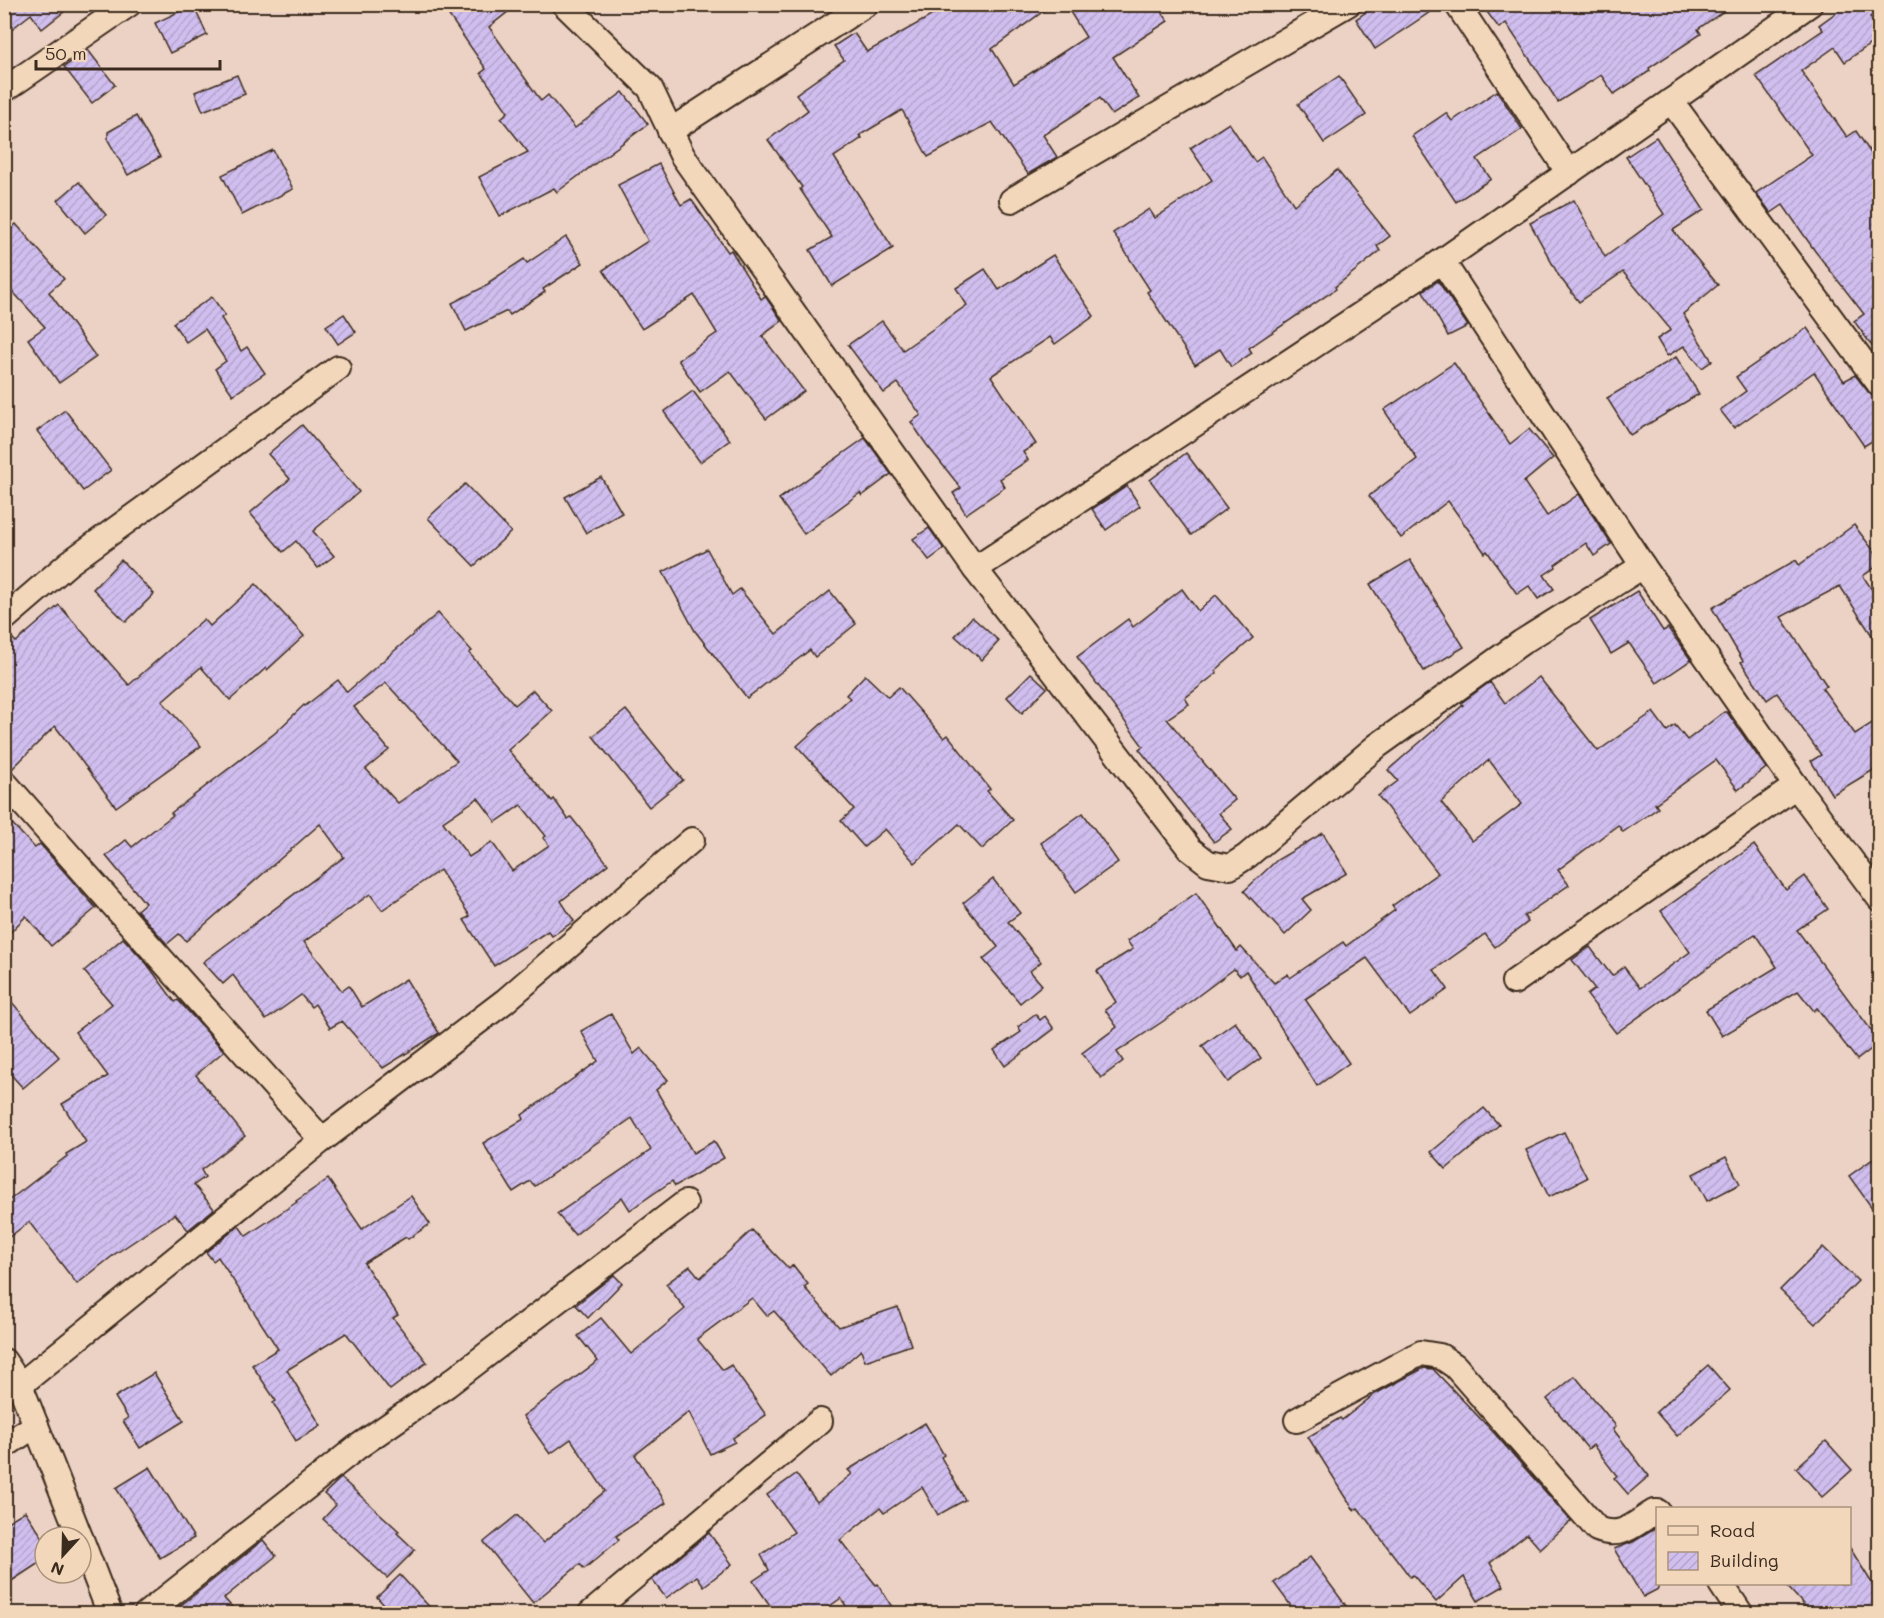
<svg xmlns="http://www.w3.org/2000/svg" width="1884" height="1618" viewBox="0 0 1884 1618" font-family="Mali,sans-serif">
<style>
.building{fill:url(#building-hatch);stroke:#3b2a1e;stroke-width:1.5;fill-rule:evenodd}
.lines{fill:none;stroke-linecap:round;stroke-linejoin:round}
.minor-casing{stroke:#3b2a1e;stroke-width:28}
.minor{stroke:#f3d7ba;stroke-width:24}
</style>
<defs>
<pattern id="building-hatch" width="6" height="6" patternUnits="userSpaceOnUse" patternTransform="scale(1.5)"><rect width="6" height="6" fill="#d0beef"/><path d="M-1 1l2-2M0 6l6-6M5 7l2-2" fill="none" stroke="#b4a3cc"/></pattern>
</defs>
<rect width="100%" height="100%" fill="#ecd2c5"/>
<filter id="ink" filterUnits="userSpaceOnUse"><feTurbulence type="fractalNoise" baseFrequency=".0167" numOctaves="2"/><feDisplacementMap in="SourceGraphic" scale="12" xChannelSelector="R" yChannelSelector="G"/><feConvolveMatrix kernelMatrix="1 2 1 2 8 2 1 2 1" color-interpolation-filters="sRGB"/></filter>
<g filter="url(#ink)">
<g class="building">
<polygon points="4,4 74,4 42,29 31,14 4,35"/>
<polygon points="441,4 518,4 489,27 541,101 548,95 575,128 623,92 648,124 557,192 554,188 500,216 479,177 528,152 501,118 508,112 481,73 486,69"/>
<polygon points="936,4 1053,4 992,49 1014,84 1086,37 1065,4 1157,4 1168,21 1113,57 1139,98 1112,115 1100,98 1043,135 1057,157 1028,174 992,122 928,157 902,110 860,135 862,138 834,157 893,248 832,286 810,250 832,237 800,189 802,187 768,140 808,110 796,94 844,60 834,46 854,33 867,52 940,11"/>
<polygon points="1378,4 1442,4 1375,49 1356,19"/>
<polygon points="1495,4 1734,4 1698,29 1701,34 1649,68 1650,71 1614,94 1601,75 1558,102 1506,23 1499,28 1487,12 1495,6"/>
<polygon points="1848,4 1880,4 1880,11 1870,17 1880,30 1880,37 1845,62 1835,47 1801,71 1847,137 1856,131 1880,167 1880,357 1854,321 1864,314 1815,251 1783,205 1771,213 1756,193 1812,155 1756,76 1823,30 1819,25"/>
<polygon points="193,5 207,35 170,53 155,23"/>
<polygon points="88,50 115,85 92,103 64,67"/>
<polygon points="237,75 245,94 203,111 195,92"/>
<polygon points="1339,76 1366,115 1324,143 1298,104"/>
<polygon points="1497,91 1522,129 1477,159 1491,179 1456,202 1412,136 1446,113 1452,121"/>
<polygon points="136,116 160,157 128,175 108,140 108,132"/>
<polygon points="1229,123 1255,162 1262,157 1294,205 1337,170 1390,236 1377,246 1380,251 1335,287 1336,289 1249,348 1252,353 1231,367 1220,349 1195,365 1147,292 1150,290 1113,233 1149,209 1155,218 1212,180 1190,148"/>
<polygon points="1656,137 1704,210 1673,230 1718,285 1683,314 1712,361 1702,368 1684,346 1667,356 1657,339 1671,330 1623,272 1579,302 1559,276 1530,223 1574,200 1605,257 1664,214 1626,157"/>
<polygon points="273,150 293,189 242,215 222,175"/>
<polygon points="659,164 681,205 691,199 728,252 731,250 761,299 765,296 782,321 762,336 804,391 766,419 730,371 700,392 678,360 717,333 694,295 642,329 603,270 648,241 618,185"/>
<polygon points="79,182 106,215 85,233 58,200"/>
<polygon points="16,224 64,279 49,292 96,357 59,383 28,339 45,327 4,282 4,234"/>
<polygon points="566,237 583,263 543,289 545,292 510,315 507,311 466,331 452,303 490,284 489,282 524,259 527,263"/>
<polygon points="1053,255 1094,316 1055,344 1050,337 991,376 1036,444 1023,452 1028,460 1000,479 1005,487 966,514 953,493 961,488 926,444 911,422 921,415 898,383 884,393 848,345 882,321 903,350 967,305 956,288 985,269 999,290"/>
<polygon points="1438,281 1468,326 1448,336 1423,291"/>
<polygon points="212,297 225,315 221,318 241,351 247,347 265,373 233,395 215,369 226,361 205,329 186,342 173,323"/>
<polygon points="344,314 356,332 338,344 326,326"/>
<polygon points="1807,328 1844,381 1855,375 1869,393 1880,402 1880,436 1864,446 1814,372 1734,428 1720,410 1746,391 1736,377"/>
<polygon points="1676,357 1699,394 1630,435 1607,398"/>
<polygon points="1454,363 1510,444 1529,429 1553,458 1524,482 1547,516 1579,494 1611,544 1594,556 1586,543 1555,565 1556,567 1544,575 1554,589 1538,599 1529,586 1517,594 1487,551 1485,553 1448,501 1401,538 1369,496 1417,459 1384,410"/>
<polygon points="693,391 730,440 700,462 664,412"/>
<polygon points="65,410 111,470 83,491 37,431"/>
<polygon points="302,425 359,492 313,531 334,556 318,568 296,541 283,552 250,513 290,479 268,454"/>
<polygon points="865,438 891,474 862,496 860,493 804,534 779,499"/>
<polygon points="1186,453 1227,508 1191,535 1150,480"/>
<polygon points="601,477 622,513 586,533 565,497"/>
<polygon points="465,484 511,532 474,566 428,518"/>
<polygon points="1127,486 1140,506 1106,530 1092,509"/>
<polygon points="1854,525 1880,559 1880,564 1863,576 1880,602 1880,648 1840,586 1781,617 1827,686 1822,688 1855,734 1880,718 1880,766 1832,795 1811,761 1821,755 1777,693 1767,700 1741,662 1743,661 1712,608 1796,560 1799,565"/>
<polygon points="929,528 944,549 929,560 913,539"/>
<polygon points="707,549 732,595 740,589 776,634 830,591 856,624 815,657 810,650 747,698 695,631 663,572"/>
<polygon points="121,560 154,594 126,622 93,589"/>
<polygon points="1410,560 1464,647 1424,671 1370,584"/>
<polygon points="256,584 304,636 267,670 266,668 230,700 201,667 162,701 201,746 116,807 55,726 11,770 4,768 4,633 7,633 16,642 59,605 129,685 204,619 210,626"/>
<polygon points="1182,589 1198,611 1216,595 1253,638 1215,671 1217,673 1185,698 1189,704 1167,719 1235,800 1219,813 1232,829 1214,842 1139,749 1143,746 1077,657 1128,619 1133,627"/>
<polygon points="1637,591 1663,631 1668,628 1691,660 1657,683 1629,643 1611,654 1590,620"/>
<path d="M438,613L472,651L469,653L515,705L533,690L552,711L508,750L552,801L554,799L568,819L571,817L608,864L561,901L574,921L552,936L548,931L494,966L464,920L470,916L440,870L382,910L370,894L304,942L342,991L349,986L362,1007L406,979L439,1033L383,1068L342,1021L330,1028L315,1004L311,1007L301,995L266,1020L233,975L223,984L203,962L344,857L320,824L186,941L179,934L167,944L137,910L145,903L106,856L126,840L132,847L173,815L171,813L275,733L304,705L305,706L338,680L347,692ZM386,683L457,761L398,803L366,769L389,750L354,707ZM478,798L496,822L521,805L546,836L543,838L549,845L512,871L492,842L469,857L443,822Z"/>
<polygon points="972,617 999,641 982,660 955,636"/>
<polygon points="1031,673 1047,688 1022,713 1007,697"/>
<polygon points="865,675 888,697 899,687 944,738 948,735 990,789 987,791 1013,820 982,849 959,824 915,863 885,829 864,847 841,821 854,809 797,746 850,698 846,695"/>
<path d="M1539,677L1598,751L1653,712L1667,731L1675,725L1687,740L1724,712H1727L1766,768L1738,790L1716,760L1655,804L1658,808L1623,832L1618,825L1558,870L1569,885L1524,916L1528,922L1495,947L1485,934L1434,970L1448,989L1410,1016L1367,958L1305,999L1349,1063L1317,1086L1246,971L1240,976L1234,969L1171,1016L1117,1052L1123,1061L1101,1078L1082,1053L1117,1027L1105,1010L1116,1002L1097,971L1133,949L1127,941L1196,893L1237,951L1241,947L1274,983L1288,974L1290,978L1343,942L1346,946L1395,910L1392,906L1438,873L1378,796L1398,781L1388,770L1463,705L1461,703L1490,682L1505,703ZM1489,760L1522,804L1472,841L1441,802Z"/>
<polygon points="626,710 683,780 649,807 593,736"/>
<polygon points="1083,813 1118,862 1076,892 1041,843"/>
<polygon points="4,815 35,848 40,844 96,908 51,946 26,916 4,939"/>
<polygon points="1323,833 1347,873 1302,899 1311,910 1285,935 1244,891 1277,860"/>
<polygon points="1754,845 1786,890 1805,876 1828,909 1797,930 1880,1042 1857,1060 1817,1008 1814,1011 1798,991 1722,1036 1706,1010 1777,967 1755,934 1616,1033 1587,995 1595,989 1572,960 1590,947 1612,976 1624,967 1640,988 1690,952 1661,911"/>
<polygon points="993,879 1020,913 1008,922 1041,962 1030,971 1042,985 1020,1003 983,959 998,947 963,903"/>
<polygon points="123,938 147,964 175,1002 178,1000 224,1051 196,1075 245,1136 201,1170 205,1177 194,1185 214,1209 188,1230 175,1214 115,1254 77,1284 29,1222 4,1241 4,1204 67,1156 66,1154 86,1142 62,1104 108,1076 75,1032 112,1004 84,971"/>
<polygon points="4,993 59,1057 23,1088 4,1067"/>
<polygon points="611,1014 634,1054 641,1048 668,1080 656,1090 693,1153 714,1141 724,1158 675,1186 672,1181 630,1210 622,1197 575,1235 557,1214 651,1150 632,1118 535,1186 530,1181 513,1192 483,1143 524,1119 522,1115 598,1061 581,1031"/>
<polygon points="1035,1014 1040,1020 1045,1016 1054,1029 1005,1066 994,1050 1021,1032 1018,1027"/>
<polygon points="1235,1022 1261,1058 1228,1082 1202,1046"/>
<polygon points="1484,1108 1499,1125 1446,1169 1431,1152"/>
<polygon points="1564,1132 1587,1178 1549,1197 1526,1150"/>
<polygon points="1880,1154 1880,1219 1849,1176"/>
<polygon points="1726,1157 1740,1184 1707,1201 1693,1174"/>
<polygon points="328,1179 362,1229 411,1196 430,1224 408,1239 406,1237 364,1263 398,1315 393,1318 427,1362 390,1390 346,1333 287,1370 321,1426 296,1441 273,1403 276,1401 252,1365 278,1349 218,1257 213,1261 206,1252 239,1226 246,1236 297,1202 296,1201"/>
<polygon points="752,1230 789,1269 793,1265 808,1284 804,1287 839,1327 898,1307 911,1345 865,1361 861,1350 831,1376 774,1311 767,1316 752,1298 697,1339 723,1370 731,1365 766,1415 733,1438 735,1442 710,1454 689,1412 635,1455 666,1503 616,1536 619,1540 584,1569 580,1564 533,1603 484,1542 517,1515 543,1543 605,1491 571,1439 550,1454 523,1416 598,1361 578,1336 601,1318 631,1354 685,1309 666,1284 690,1266 700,1278"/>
<polygon points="1823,1247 1858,1281 1815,1324 1780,1290"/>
<polygon points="614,1275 622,1283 588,1318 576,1305"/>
<polygon points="1708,1365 1730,1390 1677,1436 1656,1412"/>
<polygon points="1424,1368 1433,1369 1495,1434 1571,1521 1540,1549 1527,1534 1490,1563 1504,1586 1478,1601 1464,1577 1436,1602 1413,1575 1410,1577 1358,1508 1354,1510 1308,1437 1340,1418 1342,1420 1375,1394"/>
<polygon points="154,1373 184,1421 140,1448 123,1421 128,1418 115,1397"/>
<polygon points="1575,1376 1616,1426 1613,1429 1649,1476 1628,1494 1614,1478 1617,1476 1593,1445 1588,1449 1547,1399"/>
<polygon points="925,1423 944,1455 941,1457 965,1500 938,1515 922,1487 884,1513 880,1508 840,1540 876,1585 878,1584 892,1607 881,1614 851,1614 841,1598 819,1614 776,1614 753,1581 769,1570 761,1555 794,1532 767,1495 796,1474 817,1502 852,1474 848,1470"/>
<polygon points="1826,1441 1852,1470 1822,1497 1796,1468"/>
<polygon points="150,1467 194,1538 160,1558 116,1488"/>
<polygon points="341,1478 399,1531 397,1533 415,1550 387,1578 323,1519 336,1505 324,1494"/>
<polygon points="25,1511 45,1541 45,1559 4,1586 4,1524"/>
<polygon points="1658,1527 1658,1589 1643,1597 1614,1549 1633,1542"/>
<polygon points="709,1533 732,1564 704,1586 697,1576 666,1598 652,1580"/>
<polygon points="263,1540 276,1556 224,1598 238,1614 170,1614"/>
<polygon points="1850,1548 1880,1596 1880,1614 1812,1614 1785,1584 1850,1584"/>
<polygon points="1310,1557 1352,1614 1297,1614 1274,1583"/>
<polygon points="400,1575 436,1614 392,1614 377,1597"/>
</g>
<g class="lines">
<defs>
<g id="minor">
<polyline points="564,4 650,88 682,155 975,569 1190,849 1208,863 1230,867 1247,856 1377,746 1522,642 1643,566"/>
<polyline points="1457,4 1569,173"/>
<polyline points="4,90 129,4"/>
<polyline points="1671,101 1880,385"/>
<polyline points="670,131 866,4"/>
<polyline points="1012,200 1348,4"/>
<polyline points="1442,261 1643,566 1796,786 1880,899"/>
<polyline points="975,569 1442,261 1810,4"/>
<polyline points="4,619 69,563 338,368"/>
<polyline points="4,782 322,1140"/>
<polyline points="1514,982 1796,786"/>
<polyline points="4,1361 20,1385"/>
<path d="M1297,1420L1421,1353L1440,1356L1455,1366L1597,1529C1621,1539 1633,1525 1654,1512H1658"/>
<polyline points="4,1446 36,1425"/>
<polyline points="80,1537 20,1385 322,1140 505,1001 692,840"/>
<polyline points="81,1539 110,1614"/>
<polyline points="1721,1584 1741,1614"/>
<polyline points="146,1614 356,1448 447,1385 685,1203"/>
<polyline points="590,1614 820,1421"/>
</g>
</defs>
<use href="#minor" class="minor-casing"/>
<use href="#minor" class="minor"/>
</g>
</g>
<rect width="1884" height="1618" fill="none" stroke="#f3d7ba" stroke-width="24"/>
<rect x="12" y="12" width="1860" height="1594" fill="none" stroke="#3b2a1e" stroke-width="2" filter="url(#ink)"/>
<rect x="1656" y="1507" width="195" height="78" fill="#f3d7ba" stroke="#a9927c" stroke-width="1.5"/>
<rect x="1668" y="1526" width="30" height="9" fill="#f3d7ba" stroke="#a9927c" stroke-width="1.5"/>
<text x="1710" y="1537" font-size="18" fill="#3b2a1e">Road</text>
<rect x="1668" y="1552" width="30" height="18" fill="url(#building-hatch)" stroke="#a9927c" stroke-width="1.5"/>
<text x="1710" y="1567" font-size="18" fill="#3b2a1e">Building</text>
<g transform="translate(63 1555) rotate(202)"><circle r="28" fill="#f3d7ba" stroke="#a9927c" stroke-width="1.5"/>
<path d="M0-4.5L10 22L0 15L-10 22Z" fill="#3b2a1e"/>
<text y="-9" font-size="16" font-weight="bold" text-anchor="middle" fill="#3b2a1e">N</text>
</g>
<path d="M36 60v9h184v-9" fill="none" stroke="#3b2a1e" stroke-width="3"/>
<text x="45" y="60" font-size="18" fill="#3b2a1e" stroke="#f3d7ba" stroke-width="4.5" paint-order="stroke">50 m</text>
</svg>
